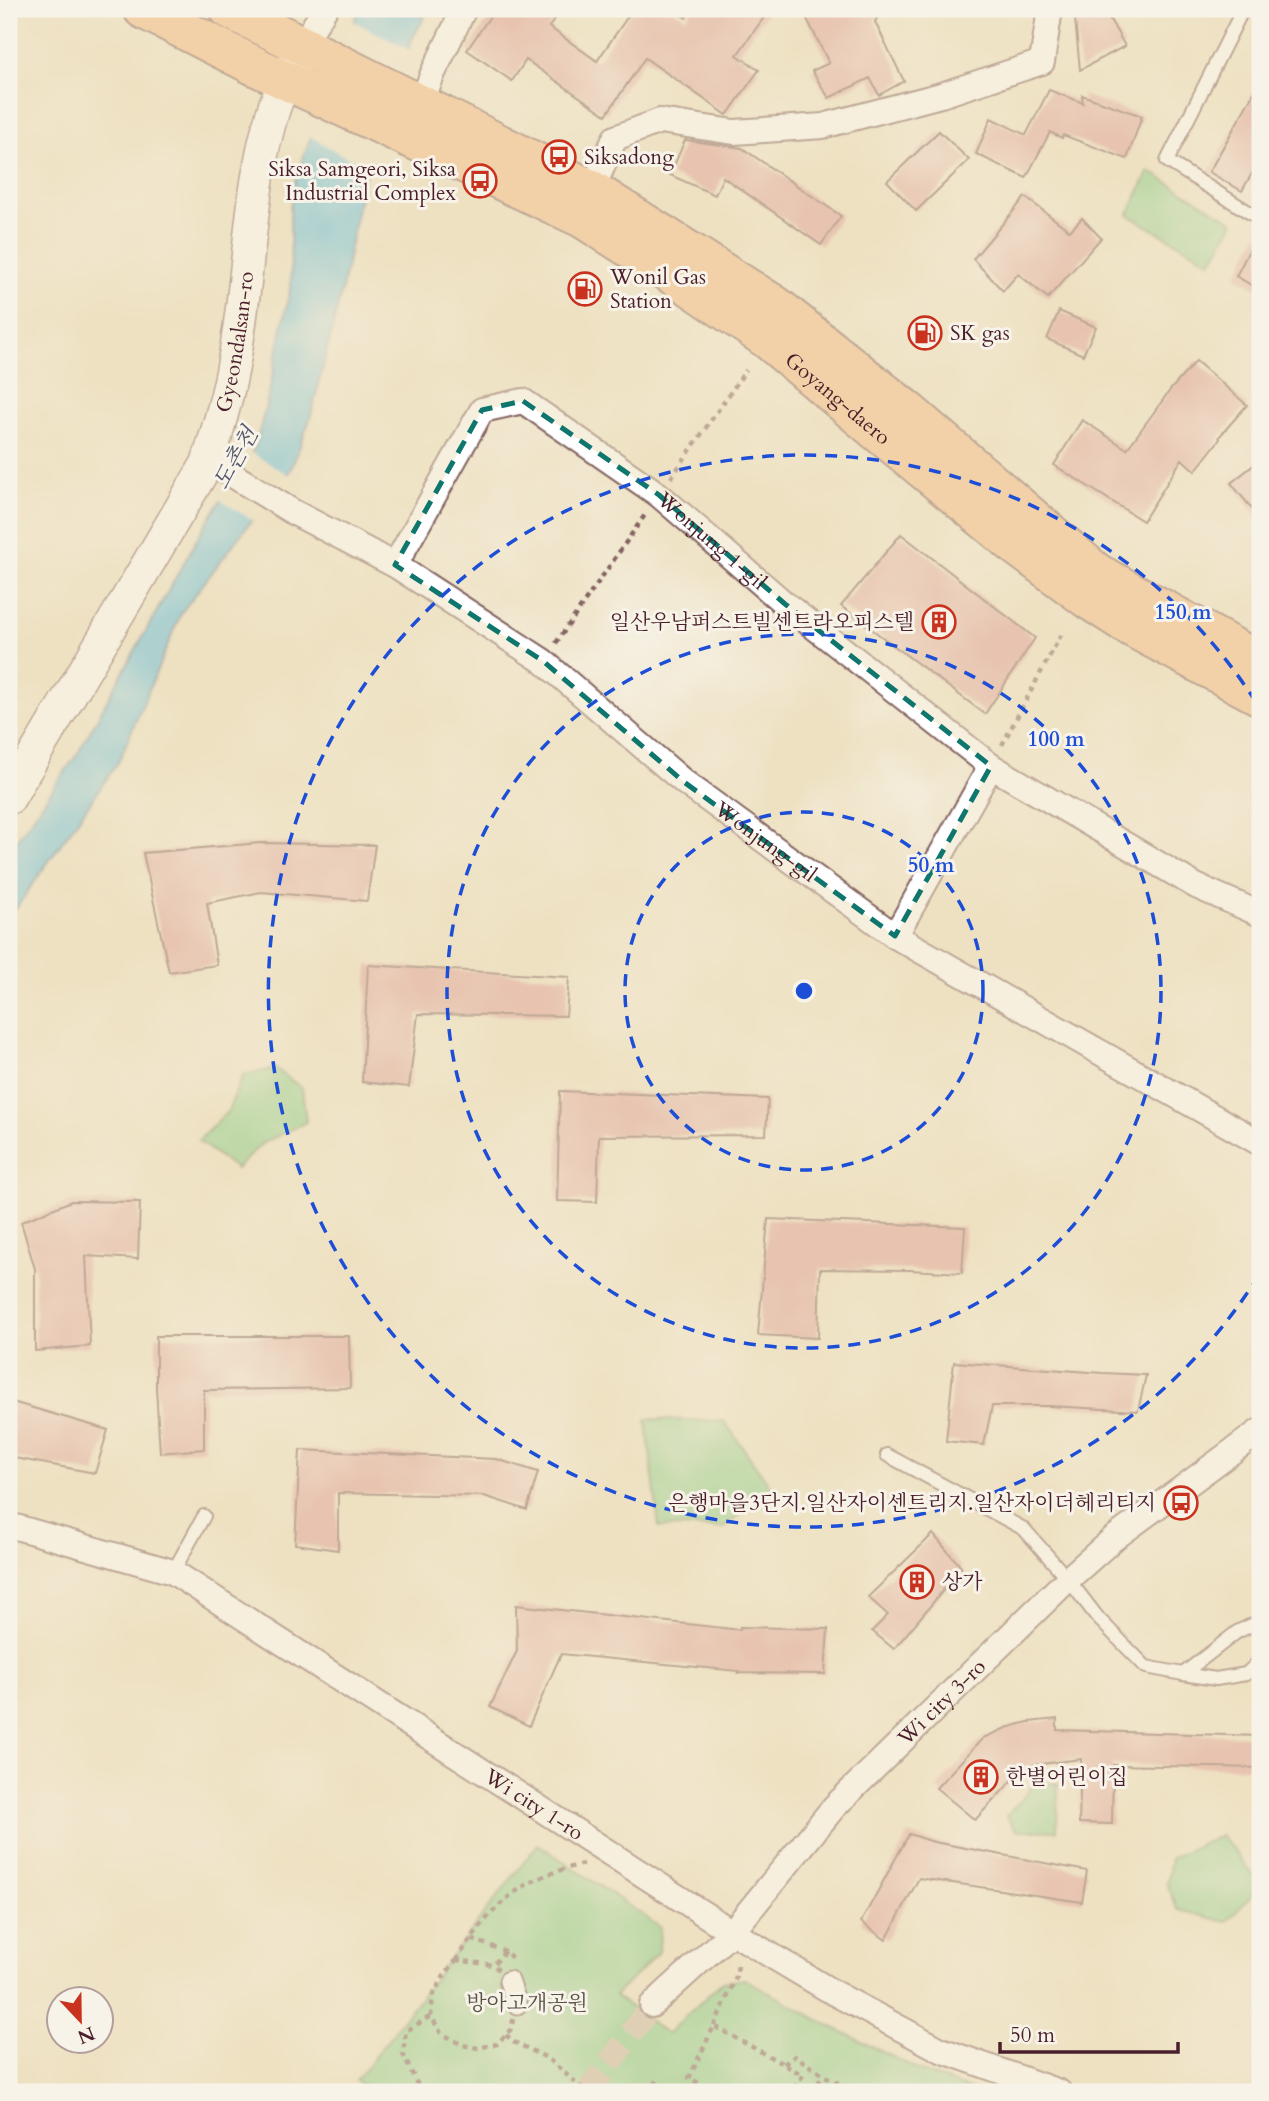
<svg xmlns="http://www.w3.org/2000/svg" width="1269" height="2101" viewBox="0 0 1269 2101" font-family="Cardo,'Noto Serif KR',serif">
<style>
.green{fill:#87cd88;stroke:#68765a;stroke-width:2}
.water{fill:#61bddf;stroke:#566e85;stroke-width:2}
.pier{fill:#eee1c2}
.building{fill:#dfa09a}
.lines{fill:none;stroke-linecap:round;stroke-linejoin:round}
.minor-tunnel{stroke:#cdbaa4;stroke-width:24;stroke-dasharray:24 12;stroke-linecap:butt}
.service-casing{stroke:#836360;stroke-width:16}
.pedestrian-casing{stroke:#836360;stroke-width:23}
.minor-casing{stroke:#836360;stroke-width:28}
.tertiary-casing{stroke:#836360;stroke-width:35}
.primary-casing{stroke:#836360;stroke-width:42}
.path{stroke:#836360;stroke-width:4.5;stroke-dasharray:5 5;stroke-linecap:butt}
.service{stroke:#fff;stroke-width:12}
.pedestrian{stroke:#fff;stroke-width:19}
.minor{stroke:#fff;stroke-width:24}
.tertiary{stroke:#fff;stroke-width:32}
.primary{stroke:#f7bd88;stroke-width:38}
.marked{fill:none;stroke:#0f766e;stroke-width:5;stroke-dasharray:14 9;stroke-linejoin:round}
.ring{fill:none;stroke:#1d4ed8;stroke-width:3.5;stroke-dasharray:12 9}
.labels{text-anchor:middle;stroke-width:6;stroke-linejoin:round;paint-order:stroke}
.poi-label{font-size:21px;fill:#4a1f2b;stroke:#f7f3e8;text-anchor:start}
.street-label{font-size:21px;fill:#4a1f2b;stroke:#f7f3e8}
.park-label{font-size:21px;fill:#5c5347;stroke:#f7f3e8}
.water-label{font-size:23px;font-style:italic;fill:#52566a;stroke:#f7f3e8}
.centre{fill:#1d4ed8;stroke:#f7f3e8;stroke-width:3.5}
.ring-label{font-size:21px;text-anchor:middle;font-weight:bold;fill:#1d4ed8;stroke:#f7f3e8;stroke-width:6;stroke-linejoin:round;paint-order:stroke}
</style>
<rect width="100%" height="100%" fill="#f7f3e8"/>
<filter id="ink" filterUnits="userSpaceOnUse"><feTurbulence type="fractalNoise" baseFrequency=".0143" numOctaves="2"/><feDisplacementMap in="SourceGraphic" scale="14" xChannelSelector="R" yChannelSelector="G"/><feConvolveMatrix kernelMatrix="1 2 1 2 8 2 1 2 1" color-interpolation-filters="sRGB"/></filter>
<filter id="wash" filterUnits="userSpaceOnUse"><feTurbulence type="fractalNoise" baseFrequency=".00686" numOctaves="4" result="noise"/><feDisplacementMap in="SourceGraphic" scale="28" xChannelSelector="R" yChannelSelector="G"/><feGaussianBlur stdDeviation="1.57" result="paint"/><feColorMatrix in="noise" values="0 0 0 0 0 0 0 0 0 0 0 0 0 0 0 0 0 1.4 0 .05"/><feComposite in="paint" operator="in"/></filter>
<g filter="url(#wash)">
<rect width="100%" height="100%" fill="#eee1c2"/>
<g class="green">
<polygon points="1149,171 1234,222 1211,262 1128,215"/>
<polygon points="276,1069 302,1088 306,1122 261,1144 236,1169 198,1141 228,1111 243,1075"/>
<polygon points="646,1419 724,1421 773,1490 723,1528 659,1527"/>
<polygon points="1058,1783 1057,1831 1016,1830 1006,1816 1035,1784"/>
<polygon points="1221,1835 1260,1884 1260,1887 1226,1922 1178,1910 1167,1884 1171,1858"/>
<polygon points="538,1844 660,1927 659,1952 615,1996 667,2034 722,1982 745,1979 828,2025 925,2073 977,2092 376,2092 356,2081"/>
</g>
<polygon class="water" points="359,9 429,9 411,41 362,186 342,289 310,419 291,469 181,613 119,761 9,918 9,851 78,753 202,530 255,447 267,402 291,284 290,208 296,177"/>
<g class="pier">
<polygon points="351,20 411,51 370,171 308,135"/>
<polygon points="248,451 290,476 256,522 217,498"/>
</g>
<g id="blocks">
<g class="building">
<polygon points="495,9 562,9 549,27 597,61 633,9 672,9 686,18 692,9 770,9 737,55 759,70 727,115 645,58 606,115 526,60 512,81 467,50"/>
<polygon points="802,9 881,9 875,22 904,81 879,95 870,78 829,98 812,71 829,63"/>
<polygon points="1074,9 1104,9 1125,46 1080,70"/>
<polygon points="1260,82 1260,159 1242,191 1209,172"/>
<polygon points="1049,90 1083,103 1082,95 1142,116 1127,159 1063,135 1062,138 1050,132 1026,178 976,154 991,118 1026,135"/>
<polygon points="939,131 969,160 916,211 887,181"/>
<polygon points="685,140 742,148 841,216 821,245 723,177 715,195 670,175"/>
<polygon points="1025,197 1070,231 1082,218 1101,238 1048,298 1018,274 1003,291 973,259"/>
<polygon points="1260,229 1260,290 1236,276"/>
<polygon points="1059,311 1096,327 1083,355 1047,339"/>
<polygon points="1196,361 1247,405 1219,437 1220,439 1195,471 1182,459 1143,521 1054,465 1082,420 1127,449 1171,389"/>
<polygon points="1260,460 1260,519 1231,483"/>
<polygon points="901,534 1035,638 985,714 841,606"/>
<polygon points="261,843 375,845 367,901 261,892 207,903 217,965 169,972 143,853"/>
<polygon points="368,965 569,977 566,1016 418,1014 409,1087 362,1082"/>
<polygon points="560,1091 768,1099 766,1135 599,1136 597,1202 557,1201"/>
<polygon points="71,1201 140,1202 138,1259 86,1256 90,1346 35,1351 35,1269 21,1222"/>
<polygon points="768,1219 965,1227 962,1273 910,1270 820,1269 818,1338 758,1335"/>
<polygon points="156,1336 349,1336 350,1388 204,1390 204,1449 160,1453 156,1388"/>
<polygon points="954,1362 1103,1373 1146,1375 1138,1411 1050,1406 992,1406 984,1445 946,1441"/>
<polygon points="9,1401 108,1430 95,1473 9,1457"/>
<polygon points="300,1450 496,1459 538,1472 527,1510 484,1496 338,1493 338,1550 295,1544"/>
<polygon points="933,1534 962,1568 894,1649 872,1631 888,1615 868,1597"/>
<polygon points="516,1605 740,1630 740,1627 828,1629 825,1674 738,1673 739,1671 561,1654 529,1726 490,1707 517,1651"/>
<polygon points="1057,1719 1057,1730 1260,1736 1260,1768 1113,1765 1112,1824 1079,1823 1081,1759 1026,1766 975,1820 936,1788 983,1738 1006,1728 1028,1722"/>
<polygon points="909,1834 934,1842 1087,1871 1082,1902 919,1878 886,1940 861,1922"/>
</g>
</g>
</g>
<g filter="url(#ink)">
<use href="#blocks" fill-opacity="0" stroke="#836360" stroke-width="2"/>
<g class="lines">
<polyline class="minor-tunnel" points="588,2092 652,2005"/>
<defs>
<g id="service">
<polyline points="1243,9 1167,161 1260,219"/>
<polyline points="887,1455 1024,1529 1068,1579 1098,1618 1146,1667 1183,1674 1216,1679 1246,1674 1260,1661"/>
<polyline points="173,1572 204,1516"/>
<polyline points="1183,1674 1237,1632 1260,1621"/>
</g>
<polyline id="pedestrian" points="509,1981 517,2004"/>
<g id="minor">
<polyline points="302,45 325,9"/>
<polyline points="416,117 433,73 464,9"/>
<polyline points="592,190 615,138 660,121 734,132 823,126 941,95 1042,62 1050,9"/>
<path id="s1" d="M207,464L226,471L293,512L395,565L543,661L684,782L895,936L1260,1143"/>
<path id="s2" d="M395,565L482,410L523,401L659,495L785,604L991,766L1196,886L1260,914"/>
<polyline points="895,936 991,766"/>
<path id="s3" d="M9,1525L173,1572L732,1932L834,1993L941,2050L1059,2092"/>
<path id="s4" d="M652,2005L732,1932L834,1807L1068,1579L1113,1539L1260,1431"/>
</g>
<g id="tertiary">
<path id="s5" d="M9,798L207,464C218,430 228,396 234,361C250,277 248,189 274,108C280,91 288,75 296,59"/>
</g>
<g id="primary">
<path id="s6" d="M143,9L257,67L582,218L685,283L767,339L880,434L1020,549L1086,598L1131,627L1260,696"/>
<polyline points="229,9 592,190 775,305 908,411 1097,573 1260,662"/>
</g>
</defs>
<use href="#service" class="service-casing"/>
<use href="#pedestrian" class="pedestrian-casing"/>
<use href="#minor" class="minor-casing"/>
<use href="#tertiary" class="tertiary-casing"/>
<use href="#primary" class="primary-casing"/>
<g class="path">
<polyline points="671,478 746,370"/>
<polyline points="556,643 647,512"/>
<polyline points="1002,745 1062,633"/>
<path d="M505,1951L471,1939C503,1894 529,1877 583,1864"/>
<polygon points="456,1960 494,1965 509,1981 517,2004 511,2029 497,2044 478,2048 462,2045 441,2033 431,2016 433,1995 444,1976"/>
<polyline points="456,1960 471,1939"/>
<polyline points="495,1963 505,1951 515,1961"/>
<polyline points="714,2026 735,1980 739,1961"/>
<polyline points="506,2035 514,2042 547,2058 587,2092"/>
<polyline points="784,2064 795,2056 823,2075 856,2092"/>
<polyline points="425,2092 416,2082 403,2054 406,2031 431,2016"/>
<polyline points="649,2092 655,2082 673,2092"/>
<polyline points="716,2092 689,2078 714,2026 803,2075 792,2092"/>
<polyline points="813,2092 823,2075"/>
</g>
<use href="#service" class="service"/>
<use href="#pedestrian" class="pedestrian"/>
<use href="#minor" class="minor"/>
<use href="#tertiary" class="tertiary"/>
<use href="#primary" class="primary"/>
</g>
</g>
<path d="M0 0H1269V2101H0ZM523,401L659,495L785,604L991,766L895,936L684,782L543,661L395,565L482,410Z" fill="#eee1c2" fill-opacity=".55" fill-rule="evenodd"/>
<path class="marked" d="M523,401L659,495L785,604L991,766L895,936L684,782L543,661L395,565L482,410Z"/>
<g class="ring">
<circle cx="804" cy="991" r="179"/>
<circle cx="804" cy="991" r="357"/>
<path d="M1259 1275A536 536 0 1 1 1259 707"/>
</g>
<defs>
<symbol id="bus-ring" viewBox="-11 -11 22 22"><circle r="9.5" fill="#f7f3e8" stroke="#c8321e" stroke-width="1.5"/><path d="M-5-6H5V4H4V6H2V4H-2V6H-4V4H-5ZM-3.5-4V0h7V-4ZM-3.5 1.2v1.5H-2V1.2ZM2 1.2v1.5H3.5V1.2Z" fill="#c8321e"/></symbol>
<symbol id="fuel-ring" viewBox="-11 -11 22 22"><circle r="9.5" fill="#f7f3e8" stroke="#c8321e" stroke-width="1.5"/><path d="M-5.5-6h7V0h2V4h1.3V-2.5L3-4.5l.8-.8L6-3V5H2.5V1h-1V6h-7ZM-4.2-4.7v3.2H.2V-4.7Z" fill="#c8321e"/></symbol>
<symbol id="building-ring" viewBox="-11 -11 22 22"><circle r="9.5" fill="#f7f3e8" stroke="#c8321e" stroke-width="1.5"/><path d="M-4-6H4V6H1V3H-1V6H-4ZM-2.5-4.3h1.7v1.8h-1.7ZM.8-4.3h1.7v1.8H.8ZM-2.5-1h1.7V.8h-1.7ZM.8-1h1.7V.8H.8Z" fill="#c8321e"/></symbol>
</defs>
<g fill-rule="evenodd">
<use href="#bus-ring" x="540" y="138" width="38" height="38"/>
<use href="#bus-ring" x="461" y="162" width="38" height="38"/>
<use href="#fuel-ring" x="566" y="270" width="38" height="38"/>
<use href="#fuel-ring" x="906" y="314" width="38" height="38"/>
<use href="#building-ring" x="920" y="603" width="38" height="38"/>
<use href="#bus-ring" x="1162" y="1484" width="38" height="38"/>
<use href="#building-ring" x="898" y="1563" width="38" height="38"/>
<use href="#building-ring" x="962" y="1758" width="38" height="38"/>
</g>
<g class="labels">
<g class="poi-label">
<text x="584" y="164">Siksadong</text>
<text x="456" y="176" text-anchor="end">Siksa Samgeori, Siksa<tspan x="456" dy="24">Industrial Complex</tspan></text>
<text x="610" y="284">Wonil Gas<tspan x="610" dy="24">Station</tspan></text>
<text x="950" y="340">SK gas</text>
<text x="914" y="629" text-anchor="end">일산우남퍼스트빌센트라오피스텔</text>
<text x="1156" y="1510" text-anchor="end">은행마을3단지.일산자이센트리지.일산자이더헤리티지</text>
<text x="942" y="1589">상가</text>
<text x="1006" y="1784">한별어린이집</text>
</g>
<g class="street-label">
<text dy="7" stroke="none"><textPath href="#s5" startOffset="514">Gyeondalsan-ro</textPath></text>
<text dy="7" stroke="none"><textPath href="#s6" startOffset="800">Goyang-daero</textPath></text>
<text dy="7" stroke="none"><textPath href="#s2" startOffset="455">Wonjung 1-gil</textPath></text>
<text dy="7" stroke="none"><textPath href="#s1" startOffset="677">Wonjung-gil</textPath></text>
<text dy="7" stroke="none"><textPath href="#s4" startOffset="420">Wi city 3-ro</textPath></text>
<text dy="7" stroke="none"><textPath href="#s3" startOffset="600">Wi city 1-ro</textPath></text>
</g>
<g class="park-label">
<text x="527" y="2010">방아고개공원</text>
</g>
<g class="water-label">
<text transform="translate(235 458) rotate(-61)" y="8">도촌천</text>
</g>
</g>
<circle cx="804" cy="991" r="10" class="centre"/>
<g class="ring-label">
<text x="1183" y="619">150 m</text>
<text x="1056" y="746">100 m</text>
<text x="931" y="872">50 m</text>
</g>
<rect width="1269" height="2101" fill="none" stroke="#f7f3e8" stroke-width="35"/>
<g transform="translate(80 2020) rotate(158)"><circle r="33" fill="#f7f3e8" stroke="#b29e9c" stroke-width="2"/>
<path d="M0-5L12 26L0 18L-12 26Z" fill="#c8321e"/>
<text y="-10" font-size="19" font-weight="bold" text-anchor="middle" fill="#4a1f2b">N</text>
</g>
<path d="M1000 2042v10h178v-10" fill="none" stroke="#4a1f2b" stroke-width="3.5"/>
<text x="1010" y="2042" font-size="21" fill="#4a1f2b" stroke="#f7f3e8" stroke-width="5" paint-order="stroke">50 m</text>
</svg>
